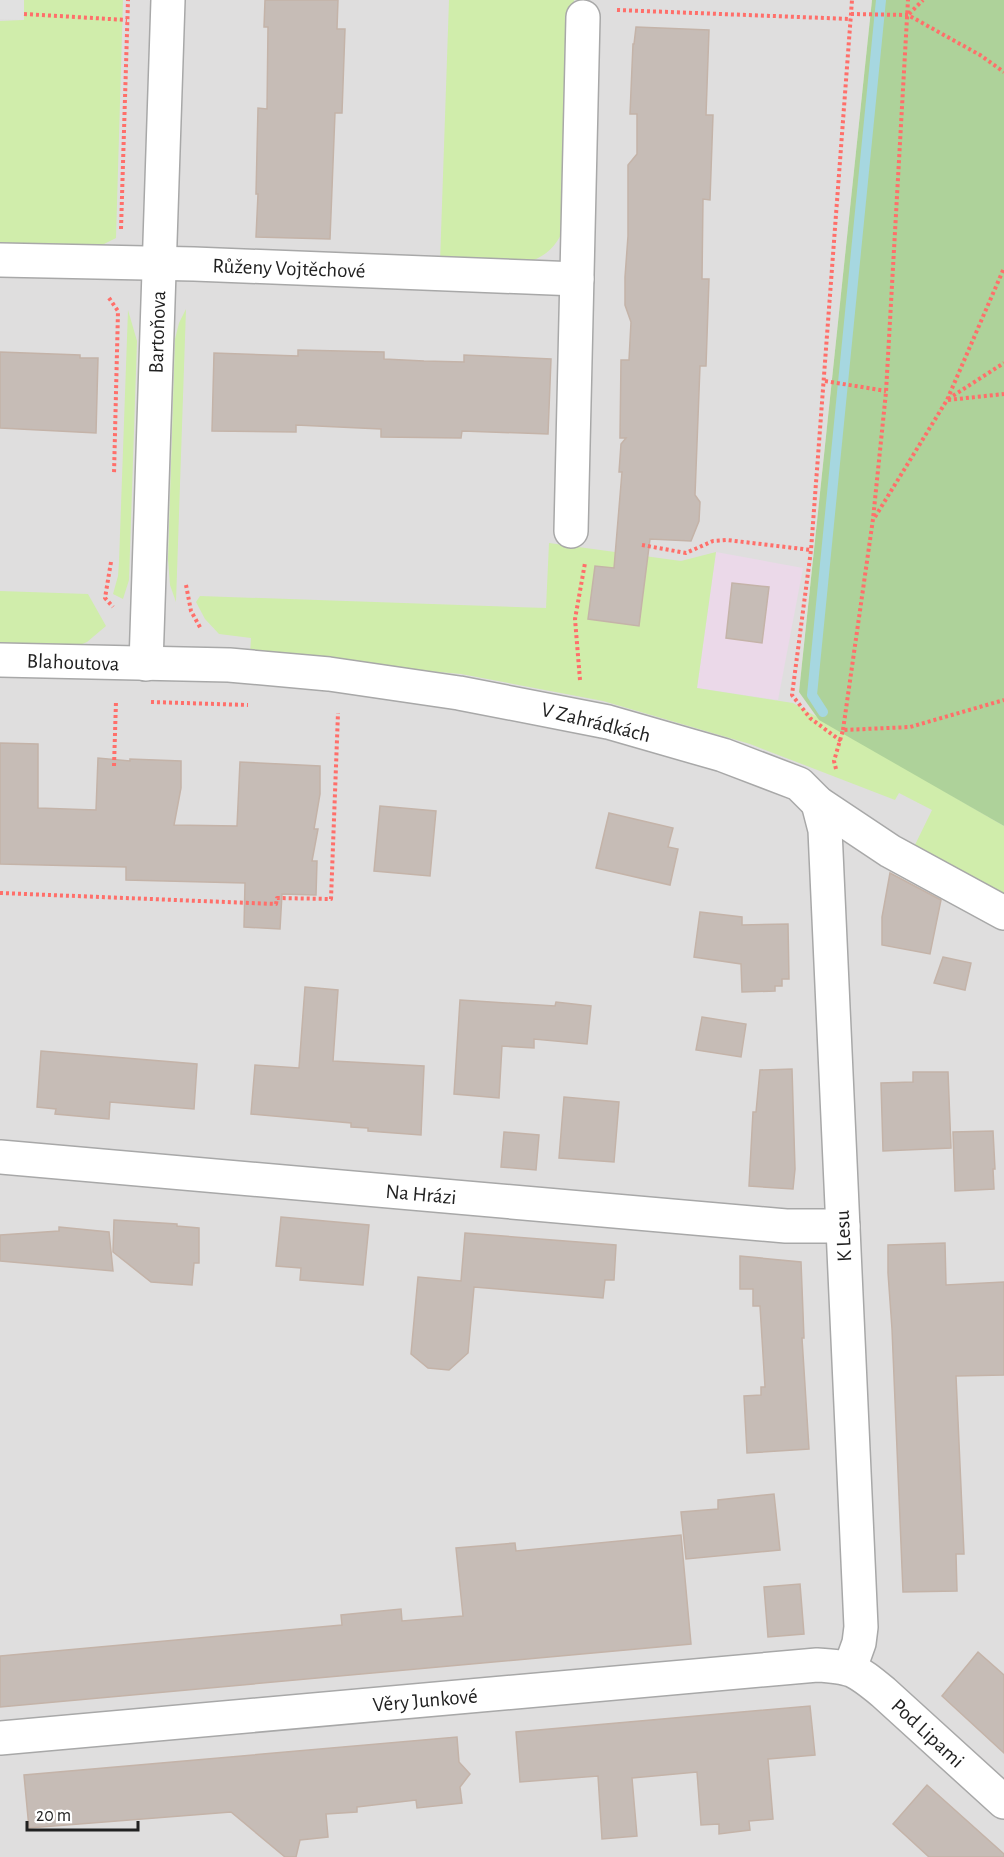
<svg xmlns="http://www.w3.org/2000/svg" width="1004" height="1857" viewBox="0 0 1004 1857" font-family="'Alegreya Sans',sans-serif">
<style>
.residential{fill:#dfdede}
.industrial{fill:#ebd9e9}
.grass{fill:#d0edab}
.forest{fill:#aed29a}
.parking{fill:#e1e1e1}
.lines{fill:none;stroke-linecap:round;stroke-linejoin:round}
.stream{stroke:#a6d7e0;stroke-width:10}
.building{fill:#c6bcb6;stroke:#c4b3a8;stroke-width:1.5}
.minor-casing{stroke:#a8a8a8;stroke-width:36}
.path{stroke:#ff6f6a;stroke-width:4;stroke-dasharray:3 3;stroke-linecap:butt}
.minor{stroke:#fff;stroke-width:33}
.labels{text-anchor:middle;stroke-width:6;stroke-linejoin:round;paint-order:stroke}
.street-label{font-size:21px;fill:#212121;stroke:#fff}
</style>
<rect width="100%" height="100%" fill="#f1ede7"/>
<polygon class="residential" points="0,0 872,0 799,692 1004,826 1004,1857 0,1857"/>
<polygon class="industrial" points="716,552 803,568 778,700 697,688"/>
<g class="grass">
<polygon points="24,0 123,0 116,238 96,248 0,247 0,21 23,20"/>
<path d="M449,0H574L566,220C552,280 487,265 440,263Z"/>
<polygon points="186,309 176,602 170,585 168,559 175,339 179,323"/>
<polygon points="128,310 137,341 129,580 123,599 113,594 118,576 119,562"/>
<polygon points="549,543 681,561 716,552 697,688 793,703 1004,826 1004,900 912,851 932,810 899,793 895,800 750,744 603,701 461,674 250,655 251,638 219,634 205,619 196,602 200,596 546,608"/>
<polygon points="0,591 88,594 106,626 87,642 75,647 0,645"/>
</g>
<polygon class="forest" points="872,0 1004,0 1004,826 819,720 799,692"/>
<polygon class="parking" points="0,0 24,0 24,20 0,19"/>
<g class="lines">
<polyline class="stream" points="823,712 812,695 881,0"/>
</g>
<g class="building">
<polygon points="265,0 338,0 337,29 345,29 342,113 335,113 330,239 256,237 258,194 256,194 258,108 267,109 268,27 264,27"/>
<polygon points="636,27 709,30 706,115 713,115 710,200 703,199 702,279 709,279 706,366 700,366 695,495 700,502 699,521 691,541 650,539 639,626 588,619 595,566 614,568 622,472 619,472 621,444 626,438 620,438 621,360 629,360 631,322 625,305 625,277 628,236 628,165 637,154 637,114 630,114 633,44 634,44"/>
<polygon points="298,350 384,352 384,359 424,361 464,362 464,355 551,359 548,434 462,431 461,438 381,437 381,429 296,425 296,432 212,431 214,353 298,356"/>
<polygon points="0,352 80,355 80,358 98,358 96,433 0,428"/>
<polygon points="732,583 769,587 762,643 726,638"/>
<polygon points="0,743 38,744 38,808 96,810 98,758 130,761 130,759 181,761 181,788 174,825 237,826 240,762 320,766 320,794 314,829 318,829 312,861 317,861 316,895 282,894 280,929 244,927 245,883 126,880 126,867 0,864"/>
<polygon points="380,806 436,811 430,876 374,871"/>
<polygon points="609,813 673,828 668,847 678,849 670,885 596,868"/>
<polygon points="890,873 941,900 930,954 882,945 882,917"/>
<polygon points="700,912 742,917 742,925 788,924 789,979 782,979 782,986 775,986 775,991 742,992 741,964 694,957"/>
<polygon points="943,957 971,963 965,990 934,983"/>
<polygon points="305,987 338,990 333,1061 424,1066 421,1135 368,1131 368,1128 351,1127 351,1123 251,1114 255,1065 299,1068"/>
<polygon points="460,1000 555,1006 556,1002 591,1006 587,1044 534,1039 534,1048 502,1046 499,1098 454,1094"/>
<polygon points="702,1017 746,1024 741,1057 696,1050"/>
<polygon points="41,1051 197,1064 194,1109 110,1102 109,1119 55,1114 56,1109 37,1107"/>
<polygon points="792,1069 795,1169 793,1189 749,1186 753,1112 756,1112 760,1070"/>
<polygon points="913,1072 948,1072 951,1148 883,1151 881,1083 913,1082"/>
<polygon points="564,1097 619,1102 614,1162 559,1158"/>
<polygon points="993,1131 995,1169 993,1169 994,1189 955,1191 953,1132"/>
<polygon points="504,1132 539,1135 536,1170 501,1167"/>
<polygon points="281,1217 369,1225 363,1285 300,1280 301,1268 276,1266"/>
<polygon points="114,1220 177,1224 177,1226 199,1228 199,1263 194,1263 192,1285 151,1282 113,1252"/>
<polygon points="59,1227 109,1232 113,1271 0,1261 0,1235 59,1231"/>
<polygon points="465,1233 616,1245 614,1280 605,1280 603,1298 474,1287 468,1353 449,1370 428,1368 411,1354 418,1277 461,1281"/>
<polygon points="945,1243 946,1285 1004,1282 1004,1375 956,1376 964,1554 956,1554 957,1591 903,1592 892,1329 888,1273 888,1245"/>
<polygon points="740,1256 801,1262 804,1338 802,1338 809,1449 747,1453 744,1396 761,1395 761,1387 765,1387 760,1306 753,1306 753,1289 740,1289"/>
<polygon points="774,1494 780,1550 686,1559 681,1512 718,1509 718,1500"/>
<polygon points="681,1535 691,1644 0,1707 0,1656 342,1625 341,1615 401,1609 402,1621 463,1616 456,1548 515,1543 516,1551"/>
<polygon points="800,1584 804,1634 768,1637 764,1587"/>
<polygon points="978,1652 1004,1675 1004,1753 942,1696"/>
<polygon points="810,1706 815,1755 768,1759 773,1819 749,1821 750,1830 719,1834 719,1824 701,1825 697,1772 632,1778 637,1836 602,1839 598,1776 520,1782 516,1732"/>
<polygon points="457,1737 459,1762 470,1774 460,1787 462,1803 417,1808 416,1800 357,1807 357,1812 326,1814 328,1837 300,1840 296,1857 285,1857 231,1812 29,1828 24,1775"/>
<polygon points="927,1785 1004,1854 1004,1857 929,1857 893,1824"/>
</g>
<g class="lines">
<defs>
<g id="minor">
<polyline points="0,260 194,264 577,279"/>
<polyline points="571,531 583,17"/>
<polyline points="0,660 229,665 329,674 459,693 608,722 723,755 799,784 818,803 890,851 1004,913"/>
<polyline points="146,664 168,0"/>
<polyline points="818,803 825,830 861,1627 859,1643 850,1668"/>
<polyline points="0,1157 786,1226 843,1226"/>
<path d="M0,1738L817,1665C852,1667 855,1669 883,1692L1004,1802"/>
</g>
</defs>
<use href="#minor" class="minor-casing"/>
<g class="path">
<polyline points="617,10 851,19"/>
<polyline points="24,14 127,20"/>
<polyline points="851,14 908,15 980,55 1004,72"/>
<polyline points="909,14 923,0"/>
<polyline points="121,229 128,0"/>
<polyline points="109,298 118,311 114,474"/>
<polyline points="825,381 886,391"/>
<polyline points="948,399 1004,363"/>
<polyline points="948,400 1004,394"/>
<polyline points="875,517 947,400 1004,268"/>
<polyline points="642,545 686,553 713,541 727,540 811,550"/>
<polyline points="111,562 105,598 113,607"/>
<polyline points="186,585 191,611 201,629"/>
<polyline points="580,680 575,619 585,563"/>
<polyline points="151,702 248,705"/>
<polyline points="843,730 873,519 886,392 908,0"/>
<polyline points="841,741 810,718 792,695 811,550 852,0"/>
<polyline points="114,766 116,701"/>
<polyline points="836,769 834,761 843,730 910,727 1004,700"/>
<polyline points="0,893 276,904 277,898 331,899 338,713"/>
</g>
<use href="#minor" class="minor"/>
</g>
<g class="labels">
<g class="street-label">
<text transform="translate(289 268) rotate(2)" y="7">Růženy Vojtěchové</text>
<text transform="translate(157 332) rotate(-88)" y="7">Bartoňova</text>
<text transform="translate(73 662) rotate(2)" y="7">Blahoutova</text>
<text transform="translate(596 722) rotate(14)" y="7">V Zahrádkách</text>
<text transform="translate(421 1194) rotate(5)" y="7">Na Hrázi</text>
<text transform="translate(843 1236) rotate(-93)" y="7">K Lesu</text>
<text transform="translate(425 1700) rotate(-5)" y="7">Věry Junkové</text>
<text transform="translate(928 1733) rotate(43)" y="7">Pod Lipami</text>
</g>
</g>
<path d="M27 1821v9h111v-9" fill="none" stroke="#212121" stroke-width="3"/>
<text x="36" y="1821" font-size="18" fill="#212121" stroke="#ffffff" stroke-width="4.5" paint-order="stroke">20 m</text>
</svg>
